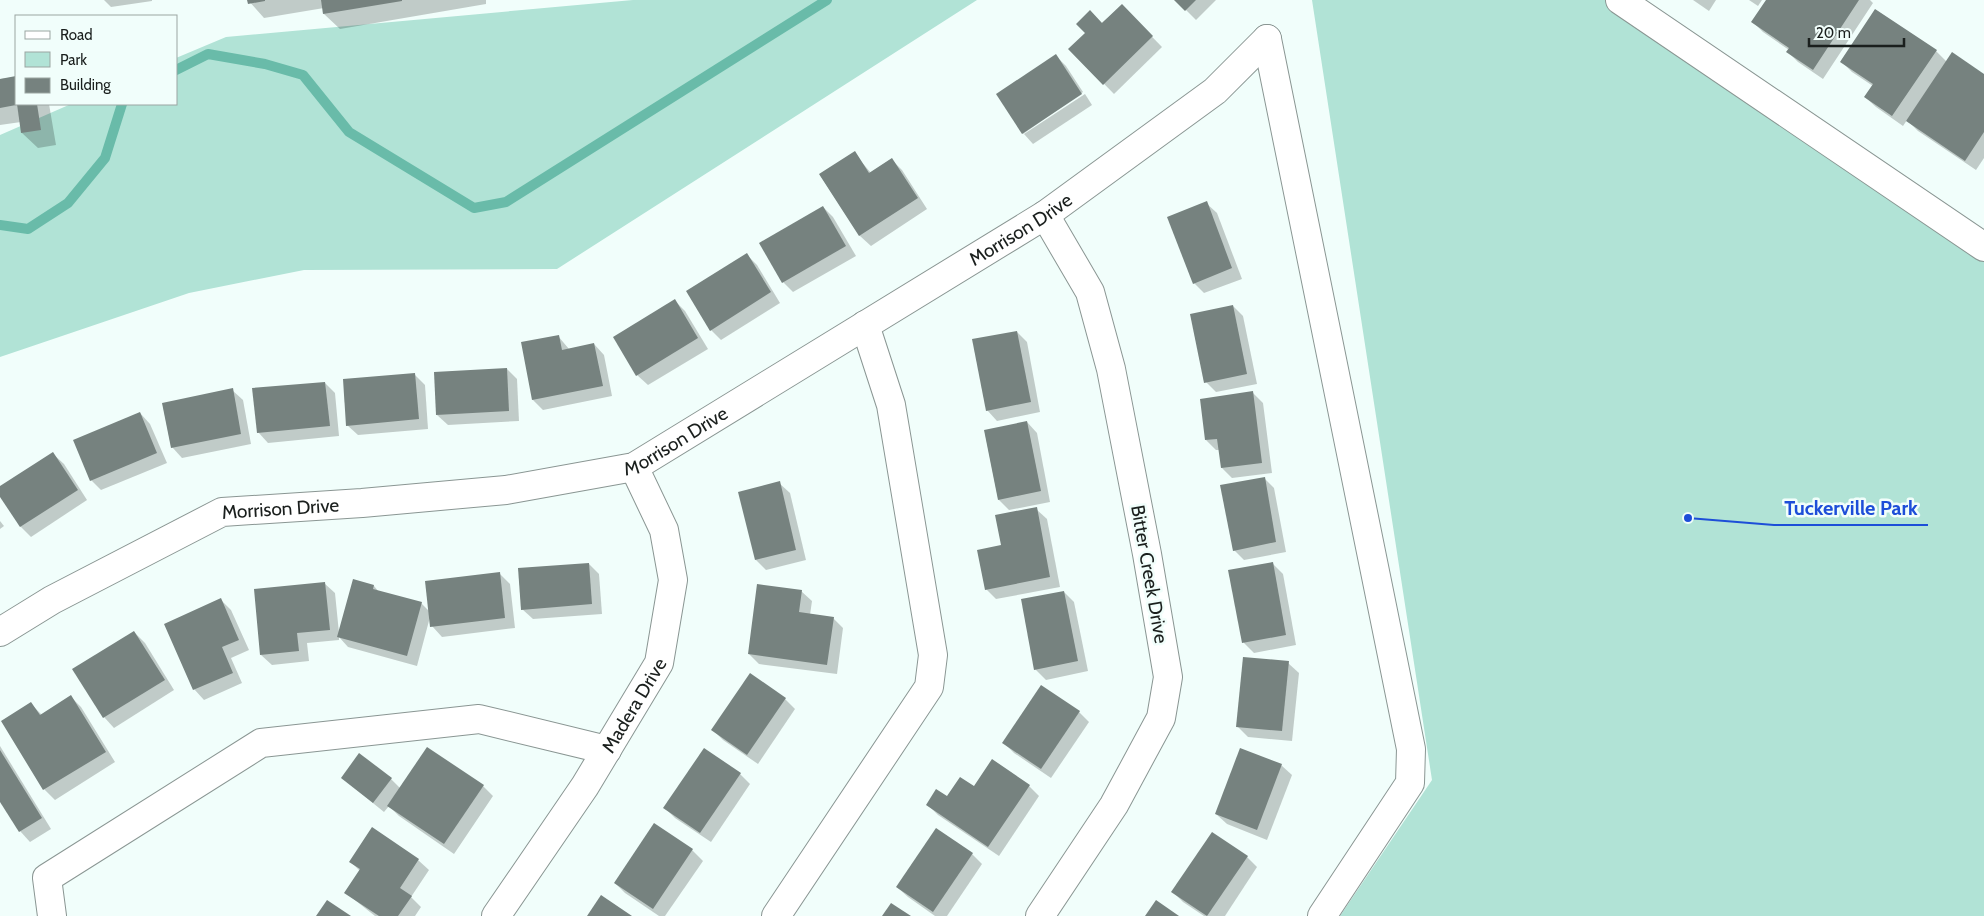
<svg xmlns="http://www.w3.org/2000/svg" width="1984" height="916" viewBox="0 0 1984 916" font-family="Cabin,sans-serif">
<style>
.green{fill:#b1e3d6}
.shadow{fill:#0003}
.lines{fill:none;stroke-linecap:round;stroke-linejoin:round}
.stream{stroke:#69bba9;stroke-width:10}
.building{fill:#76827f}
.minor-casing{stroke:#8a9693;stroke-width:30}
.minor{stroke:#fff;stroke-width:28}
.labels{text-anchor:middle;stroke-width:5;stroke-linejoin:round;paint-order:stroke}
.street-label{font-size:19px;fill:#1a1f1d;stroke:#f1fefb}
.leader{fill:none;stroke:#1d4ed8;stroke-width:2}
.callout-dot{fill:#1d4ed8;stroke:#f1fefb;stroke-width:2}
.callout-label{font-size:20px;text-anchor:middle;font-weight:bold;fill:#1d4ed8;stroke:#f1fefb;stroke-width:5;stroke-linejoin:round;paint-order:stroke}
</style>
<rect width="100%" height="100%" fill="#f1fefb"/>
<g class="green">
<polygon points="633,0 977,0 557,269 304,270 189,293 0,357 0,135 71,104 176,104 176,58 226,37"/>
<polygon points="1312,0 1606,0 1984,255 1984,916 1340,916 1432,780"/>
</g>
<g class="shadow">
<polygon points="104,0 152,0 152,1 111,7"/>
<polygon points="248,0 486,0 486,4 340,29 324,14 324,8 264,18"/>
<polygon points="1176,0 1216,0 1196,20"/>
<polygon points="1693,0 1716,0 1709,11"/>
<polygon points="1749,0 1762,0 1758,6"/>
<polygon points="1767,0 1870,0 1873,3 1823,79 1798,62 1788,52 1789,50 1763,32 1753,22"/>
<polygon points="1122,6 1162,47 1114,94 1070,49"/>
<polygon points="1876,10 1936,51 1947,62 1984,75 1984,158 1976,170 1918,131 1907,120 1903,126 1876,107 1865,97 1873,86 1852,72 1841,61"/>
<polygon points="1056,56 1066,66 1083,92 1023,134 998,95"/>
<polygon points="16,77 16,104 49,104 56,145 38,148 22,133 21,122 0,125 0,79"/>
<polygon points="1085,94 1092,105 1033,144 1024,134"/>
<polygon points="854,153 871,173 891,159 902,170 927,209 871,246 860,236 820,175"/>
<polygon points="1206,203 1217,213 1242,279 1204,293 1194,283"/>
<polygon points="823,207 833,217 856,256 793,292 783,282"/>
<polygon points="747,255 757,265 780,303 721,340 711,330"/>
<polygon points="675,301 685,311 708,349 648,385 637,375"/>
<polygon points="1233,306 1243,316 1257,384 1216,392 1206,382"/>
<polygon points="1017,332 1027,342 1040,412 997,421 987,410"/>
<polygon points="558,336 569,349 594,344 604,355 612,396 543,410 533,400 522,343"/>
<polygon points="507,369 517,379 519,421 448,425 437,415"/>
<polygon points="415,375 425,385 428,429 358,435 347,425"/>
<polygon points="325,383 335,393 339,436 268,443 258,432"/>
<polygon points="232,390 243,400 251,444 182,458 172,447"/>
<polygon points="1253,393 1263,403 1272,473 1232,478 1222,468 1220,450 1216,450 1206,440"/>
<polygon points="140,413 150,424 167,463 101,490 91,480"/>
<polygon points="1027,422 1037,433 1050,502 1009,510 999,500"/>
<polygon points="53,454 64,464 87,500 31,537 21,527 0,495 0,488"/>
<polygon points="1264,478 1274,488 1286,552 1244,560 1234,550"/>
<polygon points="779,483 790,493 806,560 766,570 756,560"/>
<polygon points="1036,509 1047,519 1060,587 996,599 986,589 1002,546"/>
<polygon points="0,521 4,526 0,529"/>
<polygon points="1272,563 1283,574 1296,645 1254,653 1244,643 1230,571"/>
<polygon points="589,564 599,574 602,614 533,619 522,609"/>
<polygon points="500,574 510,584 515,628 442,637 432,626 430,617 417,666 348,647 339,637 339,640 307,643 309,661 272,665 261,655 324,583 335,593 339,633 354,581 374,586 379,592 421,603 430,612"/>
<polygon points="801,591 812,601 810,615 833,618 843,628 837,674 759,664 749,654"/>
<polygon points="1064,592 1074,602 1088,671 1046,680 1035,669"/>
<polygon points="221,600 231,610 249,650 231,658 242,683 204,700 194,689"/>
<polygon points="134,632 145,643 174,690 114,728 104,717"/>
<polygon points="1288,663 1299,673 1292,741 1248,737 1237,726"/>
<polygon points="71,697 81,707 115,762 55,800 44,789 3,721 31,704 42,715"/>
<polygon points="785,699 795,709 758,764 723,740 713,730"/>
<polygon points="1079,712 1089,722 1051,778 1014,753 1004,743"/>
<polygon points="0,746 51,829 30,842 20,831 0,800"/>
<polygon points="1281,765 1292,775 1267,840 1227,824 1216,814"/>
<polygon points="740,774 750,784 711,842 675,818 665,808"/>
<polygon points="342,778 391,779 400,788 483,786 493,796 454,854 399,816 389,806 384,812"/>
<polygon points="1029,786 1039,796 999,856 938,815 927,804 974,788"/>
<polygon points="654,825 692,850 703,861 665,916 659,916 625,893 615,883"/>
<polygon points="373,829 418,860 429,870 411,897 421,907 415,916 375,916 346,893 360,871 351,862"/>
<polygon points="972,854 982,864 947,916 935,916 908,897 897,887"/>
<polygon points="1247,857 1257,867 1225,916 1204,916 1183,902 1173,892"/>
</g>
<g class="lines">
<g class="stream">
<polyline points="176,70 208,54 265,64 303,75 349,132 474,208 506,202 827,0"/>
<polyline points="0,225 28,229 68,203 105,158 122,104"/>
</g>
</g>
<g class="building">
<polygon points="247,0 265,0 265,1 248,4"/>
<polygon points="321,0 402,0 402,1 323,14"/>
<polygon points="1174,0 1196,0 1185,11"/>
<polygon points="1766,0 1859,0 1813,70 1786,52 1789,48 1751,22"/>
<polygon points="1122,4 1153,36 1103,85 1068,49 1085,33 1076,24 1090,10 1102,23"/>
<polygon points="1875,9 1937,50 1892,116 1864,97 1873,84 1840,62"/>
<polygon points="1952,52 1984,74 1984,132 1965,161 1906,121"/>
<polygon points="1056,54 1082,94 1022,134 996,94"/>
<polygon points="16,76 16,105 0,108 0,79"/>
<polygon points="17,104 37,104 41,130 21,133"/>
<polygon points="855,151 869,173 892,158 918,198 859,236 819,174"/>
<polygon points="1207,201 1232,268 1193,284 1167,217"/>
<polygon points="823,206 846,246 782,283 759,243"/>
<polygon points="747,253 771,292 710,331 686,291"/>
<polygon points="675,299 698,338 636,376 613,337"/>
<polygon points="1233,305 1247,374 1204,383 1190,314"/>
<polygon points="1017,331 1031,402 986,411 972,339"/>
<polygon points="559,335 562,350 594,343 603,386 532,400 521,342"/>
<polygon points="507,368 509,411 436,415 434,372"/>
<polygon points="415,373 419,419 346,426 343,379"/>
<polygon points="325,382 330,426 257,433 252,388"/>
<polygon points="233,388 241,434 171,448 162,403"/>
<polygon points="1253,391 1262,463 1221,468 1217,439 1205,440 1200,399"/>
<polygon points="140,412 157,453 90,481 73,440"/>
<polygon points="1027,421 1041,491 998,500 984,430"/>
<polygon points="53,452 78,490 20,527 0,497 0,486"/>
<polygon points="1265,477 1276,542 1233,551 1220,485"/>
<polygon points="780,481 796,550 755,560 738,492"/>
<polygon points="1037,507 1050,577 985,590 977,550 1001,545 995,515"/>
<polygon points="1273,562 1286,635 1242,643 1228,570"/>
<polygon points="589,563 592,604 521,610 518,568"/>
<polygon points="500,572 505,618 430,627 425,581"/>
<polygon points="353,579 374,585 373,589 422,602 407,656 337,637"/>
<polygon points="325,582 330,630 297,633 299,651 260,655 254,589"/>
<polygon points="757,584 802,590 799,612 834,617 827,665 748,654"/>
<polygon points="1064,591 1078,661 1034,670 1021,599"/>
<polygon points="221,598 239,640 222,647 233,673 193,690 164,624"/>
<polygon points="134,631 165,680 103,718 72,669"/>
<polygon points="1243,657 1289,661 1282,731 1236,727"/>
<polygon points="750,673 786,698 747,755 711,730"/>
<polygon points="1041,685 1080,711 1041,769 1002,743"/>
<polygon points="71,695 106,752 43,790 1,721 31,702 40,715"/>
<polygon points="427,747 484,785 444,844 387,806"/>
<polygon points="704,748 741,773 700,833 663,808"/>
<polygon points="1240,748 1282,764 1257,830 1215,814"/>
<polygon points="0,750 42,818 19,832 0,802"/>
<polygon points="359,753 392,778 373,803 341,778"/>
<polygon points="992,759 1030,785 988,847 926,805 936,789 947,796 960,777 974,786"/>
<polygon points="654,823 693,849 653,909 614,883"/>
<polygon points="372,827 419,859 400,888 412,896 398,916 379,916 344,893 360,869 349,862"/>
<polygon points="936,828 973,853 933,912 896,887"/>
<polygon points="1212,832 1248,856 1207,916 1171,892"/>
<polygon points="601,895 632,916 587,916"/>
<polygon points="327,900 351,916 316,916"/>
<polygon points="1156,900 1179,916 1145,916"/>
<polygon points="891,903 911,916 882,916"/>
</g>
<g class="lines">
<defs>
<g id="minor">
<polyline points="1620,0 1984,247"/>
<polyline points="1267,39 1411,749 1410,783 1322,916"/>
<path id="s1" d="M0,632L52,600L222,512L362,503L506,490L634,467L1045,215L1215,91L1267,39"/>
<polyline points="52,916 47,878 261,743 479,719 607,750"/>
<path id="s2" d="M496,916L585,786L659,663L673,580L664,530L634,467"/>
<polyline points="776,916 929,687 933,655 891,405 865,325"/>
<polyline points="1040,916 1114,805 1161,718 1168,677 1147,554 1111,369 1090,292 1045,215"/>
</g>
</defs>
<use href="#minor" class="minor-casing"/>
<use href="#minor" class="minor"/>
</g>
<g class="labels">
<g class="street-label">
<text dy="7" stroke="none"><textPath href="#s1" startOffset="1121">Morrison Drive</textPath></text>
<text dy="7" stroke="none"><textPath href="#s1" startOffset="716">Morrison Drive</textPath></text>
<text dy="7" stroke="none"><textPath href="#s1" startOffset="311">Morrison Drive</textPath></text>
<text transform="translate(1150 574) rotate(80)" y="7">Bitter Creek Drive</text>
<text dy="7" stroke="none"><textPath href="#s2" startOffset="252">Madera Drive</textPath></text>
</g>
</g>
<path class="leader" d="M1688 518L1774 525H1928"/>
<circle class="callout-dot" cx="1688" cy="518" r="5"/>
<g class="callout-label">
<text x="1851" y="515">Tuckerville Park</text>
</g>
<rect x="15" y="15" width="162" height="90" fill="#f1fefb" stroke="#9ba5a2"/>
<rect x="25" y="31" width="25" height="8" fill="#ffffff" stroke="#9ba5a2"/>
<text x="60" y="40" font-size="15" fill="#1a1f1d">Road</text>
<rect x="25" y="52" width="25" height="15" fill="#b1e3d6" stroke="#9ba5a2"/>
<text x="60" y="65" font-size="15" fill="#1a1f1d">Park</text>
<rect x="25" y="78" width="25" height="15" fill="#76827f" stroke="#9ba5a2"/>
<text x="60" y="90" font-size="15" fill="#1a1f1d">Building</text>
<path d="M1809 38v8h95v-8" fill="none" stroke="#1a1f1d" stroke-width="2.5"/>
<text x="1816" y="38" font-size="15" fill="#1a1f1d" stroke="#f1fefb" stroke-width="4" paint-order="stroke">20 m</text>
</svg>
